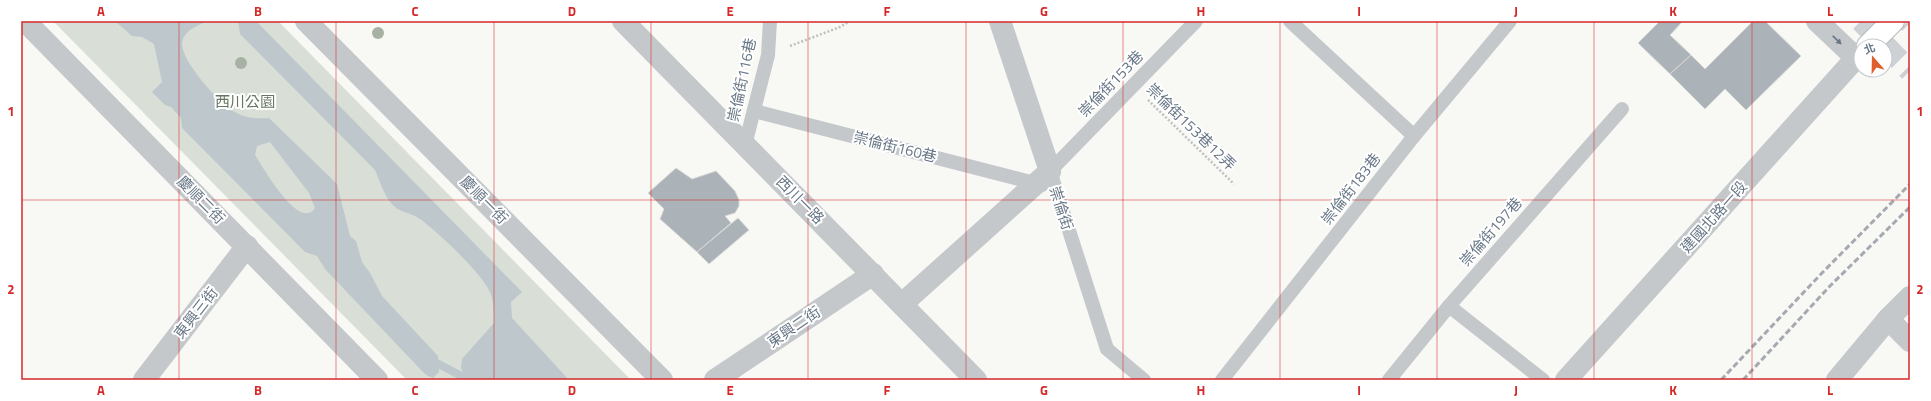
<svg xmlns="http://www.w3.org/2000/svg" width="1931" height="401" viewBox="0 0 1931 401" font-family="'Titillium Web','Noto Sans TC',sans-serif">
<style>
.green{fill:#d9dfd6}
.water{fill:#bdc7cc;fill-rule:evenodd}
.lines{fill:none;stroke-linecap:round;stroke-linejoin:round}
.stream{stroke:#bdc7cc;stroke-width:8}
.building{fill:#abb2b8;stroke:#d9dad8}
.secondary-tunnel{stroke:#cdd1d4;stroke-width:22;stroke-dasharray:22 11;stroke-linecap:butt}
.secondary-casing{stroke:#b6bbc0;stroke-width:24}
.path{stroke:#bec0c2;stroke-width:2.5;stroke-dasharray:2 2;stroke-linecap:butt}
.lane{stroke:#c4c8cb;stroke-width:14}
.street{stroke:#c4c8cb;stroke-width:22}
.secondary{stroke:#fff;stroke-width:22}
.rail{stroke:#a5aab0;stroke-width:3;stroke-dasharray:6 3;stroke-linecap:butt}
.tree{fill:#a8b2a4}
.oneway{fill:#687786}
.grid{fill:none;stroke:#d62828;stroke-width:1;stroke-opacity:0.55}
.labels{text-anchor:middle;stroke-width:4;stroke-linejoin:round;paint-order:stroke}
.street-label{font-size:15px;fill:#687786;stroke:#fff}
.park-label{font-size:15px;fill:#667862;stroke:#fff}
.neatline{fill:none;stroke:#d62828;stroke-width:1.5}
.grid-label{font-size:13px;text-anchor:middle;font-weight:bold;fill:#d62828}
</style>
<rect width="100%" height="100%" fill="#f8f8f5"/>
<polygon class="green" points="53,21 278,21 631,380 407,380"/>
<g class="water">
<path d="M115,21H206C197,27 188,28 183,39C175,55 218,101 231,110C244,118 255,119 269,118L337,184L350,236L356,241L362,262L370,273L382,296L438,356L439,372L433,378L428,376L423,372L325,269L317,256L305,252L182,128L181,118L171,107L165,105L152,92L162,82L154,44L142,37L132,36ZM270,142L309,193L315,208C299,232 263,167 255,155L257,146Z"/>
<path d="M238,21H256L522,292L511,302L512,318L569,380H468L463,375L461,367L462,359L494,323C494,313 494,298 489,290C479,271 438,232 420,219C411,212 398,213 391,203C383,193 380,181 375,170L240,34Z"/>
</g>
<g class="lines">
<polyline class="stream" points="429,359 469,380"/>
</g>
<g class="building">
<polygon points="1656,21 1683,21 1670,35 1691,55 1670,74 1638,43 1658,23"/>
<polygon points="1753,21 1765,21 1801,56 1746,110 1725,89 1705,109 1670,74 1691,55 1705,69"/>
<polygon points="676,168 692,179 716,171 735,191 739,200 739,206 735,213 725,216 731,223 697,252 660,219 664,209 648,193"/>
<polygon points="738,218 749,230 709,264 697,252"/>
</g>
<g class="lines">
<g class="secondary-tunnel">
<polyline points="1861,21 1910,71"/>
<polyline points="1908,21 1910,23"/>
</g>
<defs>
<polyline id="secondary" points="1868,46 1893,21"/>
</defs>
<use href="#secondary" class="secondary-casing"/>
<g class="path">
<polyline points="790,46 840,27 850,21"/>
<polyline points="1148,100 1234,184"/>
</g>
<g class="lane">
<polyline points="1290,21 1414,136"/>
<polyline points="754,111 1042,185"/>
<polyline points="745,145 768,55 770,21"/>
<polyline points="1449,306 1543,380"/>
<polyline points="1144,380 1107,349 1050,171 1196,21"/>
<polyline points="1222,380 1414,136 1510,21"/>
<polyline points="1389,380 1449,306 1622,109"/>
</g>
<g class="street">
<polyline points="25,21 377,380"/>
<polyline points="306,21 662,380"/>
<polyline points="623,21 976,380"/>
<polyline points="902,304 1050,171 1000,21"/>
<polyline points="1888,319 1910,341"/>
<polyline points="144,380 247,246"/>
<polyline points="715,380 873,274"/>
<polyline points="1566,380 1856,58 1817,21"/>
<polyline points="1837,380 1888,319 1910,297"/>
</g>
<use href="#secondary" class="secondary"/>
<g class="rail">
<polyline points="1721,380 1821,274 1910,184"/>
<polyline points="1743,380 1830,286 1910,207"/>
</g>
</g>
<g class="tree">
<circle cx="378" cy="33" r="6"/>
<circle cx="241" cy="63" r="6"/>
</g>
<defs><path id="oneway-solid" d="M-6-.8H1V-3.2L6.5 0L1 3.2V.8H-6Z"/></defs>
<use class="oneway" href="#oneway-solid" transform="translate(1837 40) rotate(44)"/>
<path class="grid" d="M179,21V380M336,21V380M494,21V380M651,21V380M808,21V380M966,21V380M1123,21V380M1280,21V380M1437,21V380M1594,21V380M1752,21V380M21,200H1910"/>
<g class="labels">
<g class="street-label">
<text transform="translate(742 80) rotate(-78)" y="5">崇倫街116巷</text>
<text transform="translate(1111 84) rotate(-46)" y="5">崇倫街153巷</text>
<text transform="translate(1191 127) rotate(44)" y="5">崇倫街153巷12弄</text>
<text transform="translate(895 147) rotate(14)" y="5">崇倫街160巷</text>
<text transform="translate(1351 189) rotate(-52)" y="5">崇倫街183巷</text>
<text transform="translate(201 200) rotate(45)" y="5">慶順二街</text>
<text transform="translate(484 200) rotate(45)" y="5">慶順一街</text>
<text transform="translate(800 200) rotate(45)" y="5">西川一路</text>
<text transform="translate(1061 208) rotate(72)" y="5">崇倫街</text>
<text transform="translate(1714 217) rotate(-48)" y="5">建國北路一段</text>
<text transform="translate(1491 232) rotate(-49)" y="5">崇倫街197巷</text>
<text transform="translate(196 313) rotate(-52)" y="5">東興三街</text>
<text transform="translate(794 327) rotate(-34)" y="5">東興二街</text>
</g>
<g class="park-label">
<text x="245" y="107">西川公園</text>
</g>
</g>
<rect width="1931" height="401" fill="none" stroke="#ffffff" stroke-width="44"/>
<g transform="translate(1873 58) rotate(340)"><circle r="19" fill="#ffffff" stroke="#c3c9cf"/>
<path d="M0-3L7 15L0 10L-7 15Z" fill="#df5e2e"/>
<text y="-6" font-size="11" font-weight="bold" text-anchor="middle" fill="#687786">北</text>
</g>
<rect x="22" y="22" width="1887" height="357" class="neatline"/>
<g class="grid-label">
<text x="101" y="16">A</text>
<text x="258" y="16">B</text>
<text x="415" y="16">C</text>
<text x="572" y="16">D</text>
<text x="730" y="16">E</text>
<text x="887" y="16">F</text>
<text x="1044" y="16">G</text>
<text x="1201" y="16">H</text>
<text x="1359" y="16">I</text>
<text x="1516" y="16">J</text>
<text x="1673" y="16">K</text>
<text x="1830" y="16">L</text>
<text x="11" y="116">1</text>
<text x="1920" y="116">1</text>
<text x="11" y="294">2</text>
<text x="1920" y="294">2</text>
<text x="101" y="395">A</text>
<text x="258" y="395">B</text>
<text x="415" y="395">C</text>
<text x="572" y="395">D</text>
<text x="730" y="395">E</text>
<text x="887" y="395">F</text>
<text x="1044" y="395">G</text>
<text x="1201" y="395">H</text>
<text x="1359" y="395">I</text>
<text x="1516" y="395">J</text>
<text x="1673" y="395">K</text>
<text x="1830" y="395">L</text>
</g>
</svg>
